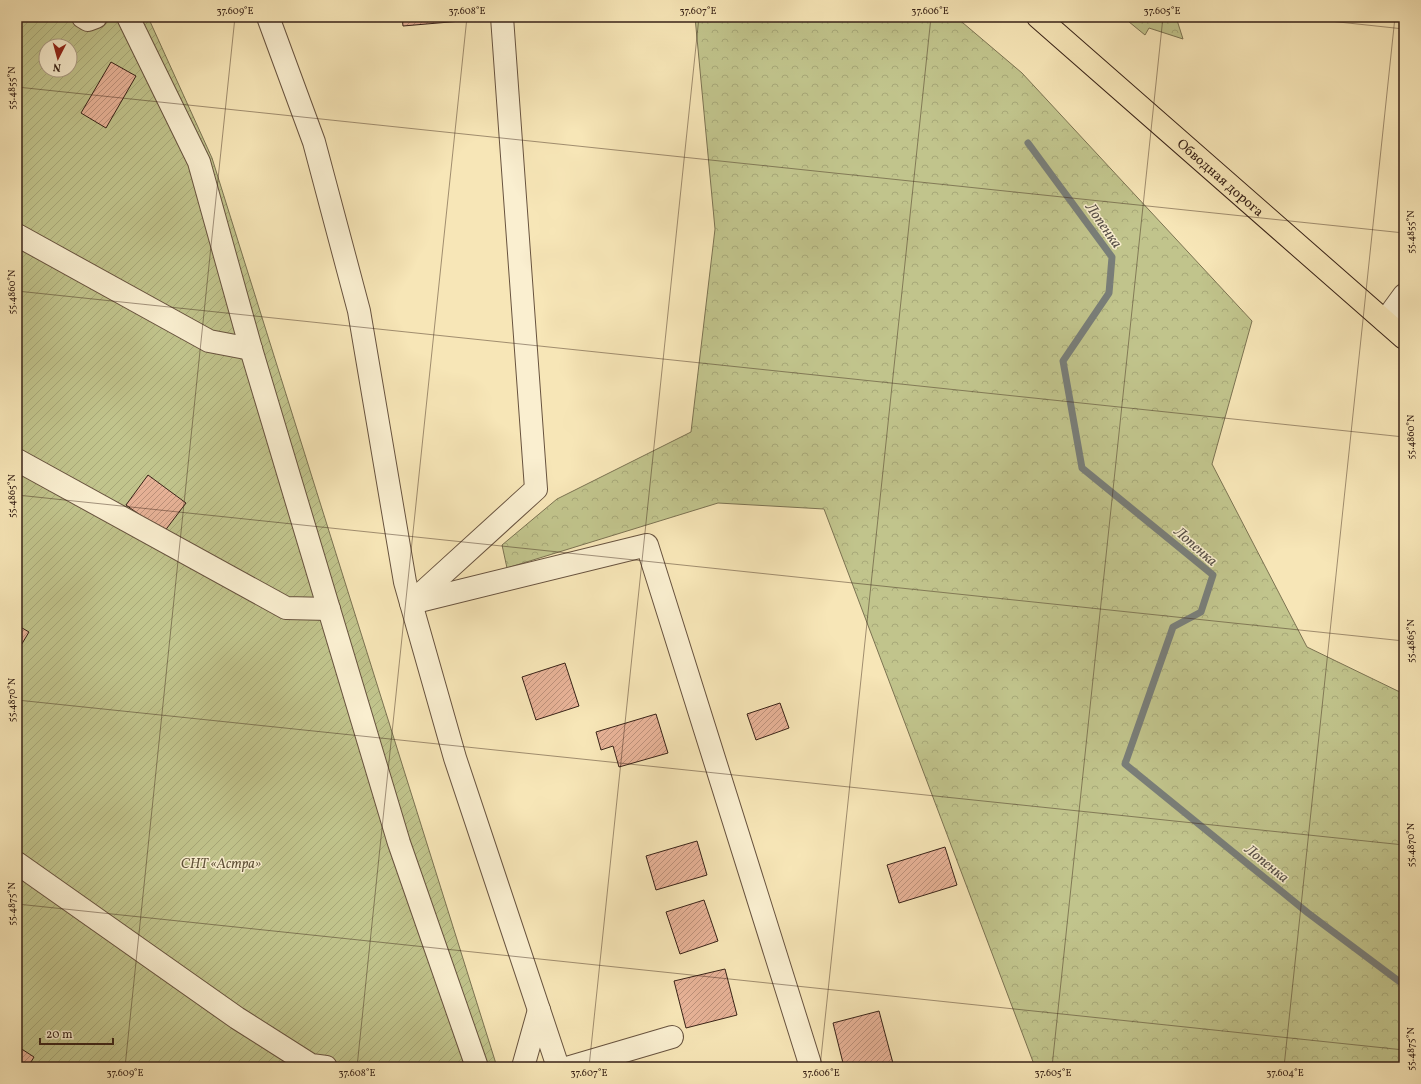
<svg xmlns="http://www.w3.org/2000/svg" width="1421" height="1084" viewBox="0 0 1421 1084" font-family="Vollkorn,serif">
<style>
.forest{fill:url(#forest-crowns);stroke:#7c7352}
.garden{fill:url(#garden-furrows);stroke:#7c7352;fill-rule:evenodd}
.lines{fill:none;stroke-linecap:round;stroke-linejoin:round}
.stream{stroke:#797e79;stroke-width:7}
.building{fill:url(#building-hatch);stroke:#382217}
.minor-casing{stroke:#68533f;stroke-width:24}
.major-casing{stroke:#382217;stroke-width:24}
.minor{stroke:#faefd0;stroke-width:22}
.major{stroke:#f7e6b7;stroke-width:22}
.ticks{fill:none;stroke:#382217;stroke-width:1;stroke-opacity:0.45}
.labels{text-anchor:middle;stroke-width:3;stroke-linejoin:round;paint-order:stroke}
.street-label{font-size:14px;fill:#382217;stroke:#faefd0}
.park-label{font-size:14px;font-style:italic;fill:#61533a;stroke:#faefd0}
.water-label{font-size:15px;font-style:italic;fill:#585048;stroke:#faefd0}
.neatline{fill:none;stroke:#382217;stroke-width:1.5}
.ticks-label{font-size:10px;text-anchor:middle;fill:#382217}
</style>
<defs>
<pattern id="forest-crowns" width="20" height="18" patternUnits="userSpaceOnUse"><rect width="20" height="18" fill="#c1c48c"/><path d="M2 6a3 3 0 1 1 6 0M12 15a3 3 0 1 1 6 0" fill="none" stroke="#a7a878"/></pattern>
<pattern id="garden-furrows" width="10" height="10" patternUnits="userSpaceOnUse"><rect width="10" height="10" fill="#c1c48c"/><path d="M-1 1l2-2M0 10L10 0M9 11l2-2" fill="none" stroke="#a7a878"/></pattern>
<pattern id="building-hatch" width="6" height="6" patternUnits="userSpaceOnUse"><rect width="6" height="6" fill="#e8b398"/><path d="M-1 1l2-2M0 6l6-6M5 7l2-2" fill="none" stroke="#bd917b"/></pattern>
</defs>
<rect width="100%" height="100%" fill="#f7e6b7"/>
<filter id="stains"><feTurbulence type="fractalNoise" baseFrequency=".005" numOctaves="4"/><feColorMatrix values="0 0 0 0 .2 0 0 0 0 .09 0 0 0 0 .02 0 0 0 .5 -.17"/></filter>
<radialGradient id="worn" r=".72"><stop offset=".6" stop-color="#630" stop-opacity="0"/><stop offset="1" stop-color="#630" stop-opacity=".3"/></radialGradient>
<g class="forest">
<polygon points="695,17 956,17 1022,73 1252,321 1212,464 1307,647 1404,694 1404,1067 1035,1067 824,509 718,503 507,568 502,545 557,499 691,432 715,229"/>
<polygon points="1123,17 1176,17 1183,39 1149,28 1145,35"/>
</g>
<path class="garden" d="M17,17H148L212,158L497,1067H17ZM46,46H70V70H46Z"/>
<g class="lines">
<polyline class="stream" points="1028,143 1112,257 1109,293 1063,361 1082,468 1213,575 1201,612 1173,627 1125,764 1308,913 1404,985"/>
</g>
<g class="building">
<polygon points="402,17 473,17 473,20 403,26"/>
<polygon points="111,62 136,76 106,128 81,113"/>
<polygon points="148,475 186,503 164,532 126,505"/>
<polygon points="17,625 29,632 17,652"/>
<polygon points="565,663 579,706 536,720 522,677"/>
<polygon points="780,703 789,728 756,740 747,714"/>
<polygon points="656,714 668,753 619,767 613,746 601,750 596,732"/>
<polygon points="697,841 707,875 656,890 646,856"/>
<polygon points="945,847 957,885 899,903 887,865"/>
<polygon points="704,900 718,941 680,954 666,912"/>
<polygon points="725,969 737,1015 686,1028 674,981"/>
<polygon points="879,1011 894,1067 844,1067 833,1023"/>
<polygon points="17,1046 34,1057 28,1067 17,1067"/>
</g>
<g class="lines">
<defs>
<g id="minor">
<polyline points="83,17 88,20 96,17"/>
<polyline points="128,17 199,162 251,349 399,843 477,1067"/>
<polyline points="268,17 314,142 359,311 405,582 455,758 558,1067"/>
<polyline points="17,235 209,341 251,349"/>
<polyline points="1385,321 1404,295"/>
<polyline points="17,460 286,608 329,609"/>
<polyline points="413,601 536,489 502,17"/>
<polyline points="411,603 647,545 811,1067"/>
<polyline points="17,863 237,1018 311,1065 326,1067"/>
<polyline points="523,1067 539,1010"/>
<polyline points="570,1067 672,1037"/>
</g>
<g id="major">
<path id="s1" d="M1038,17L1404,338"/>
</g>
</defs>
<use href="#minor" class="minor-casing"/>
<use href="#major" class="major-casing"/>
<use href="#minor" class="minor"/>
<use href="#major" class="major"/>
</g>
<path class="ticks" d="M1292,17L1404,29M17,87L1404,233M17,291L1404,437M17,495L1404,641M17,700L1404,845M17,904L1404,1050M125,1067L235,17M357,1067L467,17M589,1067L699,17M820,1067L931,17M1052,1067L1163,17M1284,1067L1395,17"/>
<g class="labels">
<g class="street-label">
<text dy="5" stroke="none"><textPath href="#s1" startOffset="243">Обводная дорога</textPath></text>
</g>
<g class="park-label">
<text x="221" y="868">СНТ «Астра»</text>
</g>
<g class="water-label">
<text transform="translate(1104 225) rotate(55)" y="5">Лопенка</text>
<text transform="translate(1196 546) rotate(41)" y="5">Лопенка</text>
<text transform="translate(1267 863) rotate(39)" y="5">Лопенка</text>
</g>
</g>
<rect width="1421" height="1084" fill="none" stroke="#f7e6b7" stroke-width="44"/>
<g transform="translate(58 58) rotate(186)"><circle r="19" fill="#faefd0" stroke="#ac9d86"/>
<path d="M0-3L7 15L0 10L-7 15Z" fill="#8f2418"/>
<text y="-6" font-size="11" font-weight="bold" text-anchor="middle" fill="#382217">N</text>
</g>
<path d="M40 1038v6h73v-6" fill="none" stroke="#382217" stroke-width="2"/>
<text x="46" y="1038" font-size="12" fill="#382217" stroke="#faefd0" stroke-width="3" paint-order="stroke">20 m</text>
<rect x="22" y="22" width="1377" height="1040" class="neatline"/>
<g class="ticks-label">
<text x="235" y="14">37.609°E</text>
<text x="467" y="14">37.608°E</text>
<text x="698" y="14">37.607°E</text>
<text x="930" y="14">37.606°E</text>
<text x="1162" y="14">37.605°E</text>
<text transform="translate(11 88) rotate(-90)" y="4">55.4855°N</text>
<text transform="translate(1410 232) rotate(-90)" y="4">55.4855°N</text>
<text transform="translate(11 292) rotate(-90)" y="4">55.4860°N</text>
<text transform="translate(1410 437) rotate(-90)" y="4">55.4860°N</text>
<text transform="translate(11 496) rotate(-90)" y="4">55.4865°N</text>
<text transform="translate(1410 641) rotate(-90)" y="4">55.4865°N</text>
<text transform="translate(11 700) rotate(-90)" y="4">55.4870°N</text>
<text transform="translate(1410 845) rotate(-90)" y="4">55.4870°N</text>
<text transform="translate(11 904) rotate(-90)" y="4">55.4875°N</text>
<text transform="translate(1410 1049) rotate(-90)" y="4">55.4875°N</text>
<text x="125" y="1076">37.609°E</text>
<text x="357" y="1076">37.608°E</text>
<text x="589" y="1076">37.607°E</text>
<text x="821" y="1076">37.606°E</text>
<text x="1053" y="1076">37.605°E</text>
<text x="1285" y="1076">37.604°E</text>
</g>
<rect width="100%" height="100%" filter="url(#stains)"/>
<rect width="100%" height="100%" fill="url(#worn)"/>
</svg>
